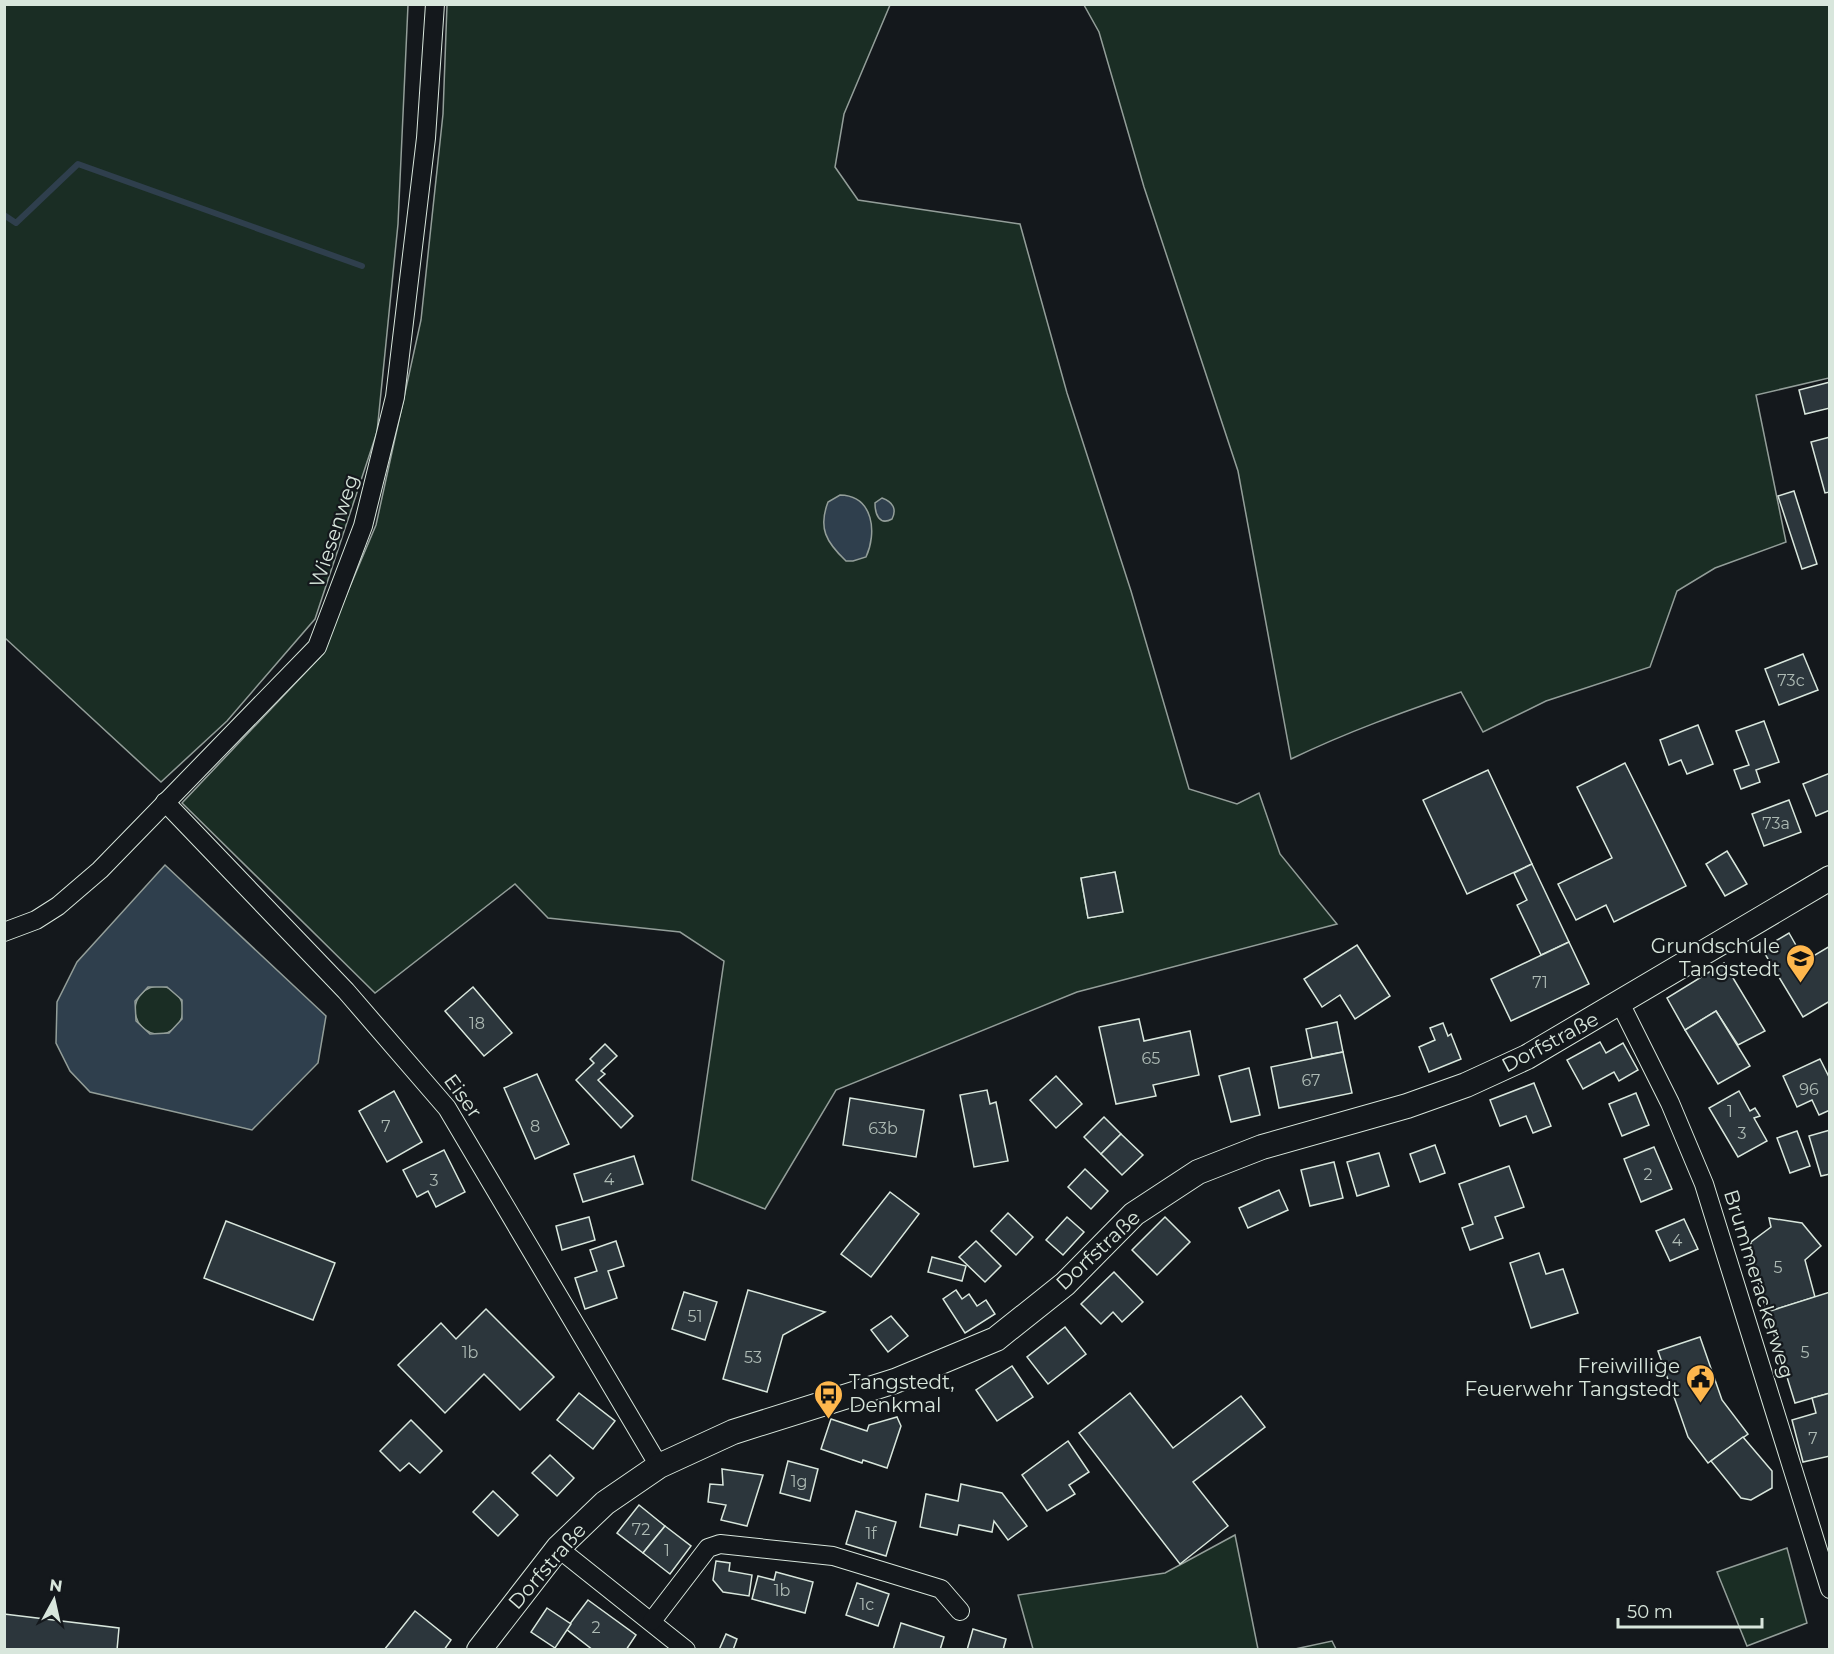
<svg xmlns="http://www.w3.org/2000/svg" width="1834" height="1654" viewBox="0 0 1834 1654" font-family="Montserrat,sans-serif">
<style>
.green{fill:#1a2d24;stroke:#939e99;stroke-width:1.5;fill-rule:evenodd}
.water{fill:#2f3f4d;stroke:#939e99;stroke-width:1.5;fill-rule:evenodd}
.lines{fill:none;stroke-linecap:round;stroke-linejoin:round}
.stream{stroke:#2f3f4d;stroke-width:6}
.building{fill:#2c363c;stroke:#d8e6dc;stroke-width:1.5}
.street-casing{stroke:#d8e6dc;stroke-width:20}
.secondary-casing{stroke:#d8e6dc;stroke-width:26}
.street{stroke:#14181c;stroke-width:18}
.secondary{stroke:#14181c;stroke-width:24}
.labels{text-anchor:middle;stroke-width:4.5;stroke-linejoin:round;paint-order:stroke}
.number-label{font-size:16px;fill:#adbab4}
.street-label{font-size:20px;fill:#d8e6dc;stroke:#14181c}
.poi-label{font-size:20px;fill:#d8e6dc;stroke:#14181c;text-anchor:end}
</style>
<rect width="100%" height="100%" fill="#14181c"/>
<g class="green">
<polygon points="4,5 408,5 398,224 377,432 315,619 227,721 161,782 5,638"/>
<path d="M447,5H890L844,114L835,167L858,200L1020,224L1067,393L1131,591L1189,789L1237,804L1259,793L1280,854L1337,924L1077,992L836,1090L765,1209L692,1180L724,961L680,932L548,918L515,884L375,993L182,803L320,657L376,525L421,320L443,114ZM1115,872L1122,912L1088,918L1081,878Z"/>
<path d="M1084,5H1829V378L1756,395L1786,542L1715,568L1677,591L1650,667L1546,701L1483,732L1461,692C1403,712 1347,732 1291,759L1238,471L1144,187L1099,32Z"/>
<circle cx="159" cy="1010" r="24"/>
<polygon points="1235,1535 1258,1649 1033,1649 1018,1595 1165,1573"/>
<polygon points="1787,1548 1807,1623 1747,1646 1717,1572"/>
<polygon points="1332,1641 1336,1649 1295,1649"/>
</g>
<g class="water">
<path d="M840,495C874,496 877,533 866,557L853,561H846C826,542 818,528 828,502Z"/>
<path d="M882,498C893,502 897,509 892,519C879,526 875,514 875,503Z"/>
<path d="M165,865L326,1016L318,1063L252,1130L90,1092L70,1071L56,1043L57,1002L77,962ZM148,987H167L182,1000V1019L169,1033L150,1034L136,1021L135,1001Z"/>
</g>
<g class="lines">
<polyline class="stream" points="4,215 16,223 78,164 362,266"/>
</g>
<g class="building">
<polygon points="1830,382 1830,408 1805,414 1799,390"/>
<polygon points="1830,437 1830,492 1825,493 1811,442"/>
<polygon points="1794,491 1817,564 1802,569 1778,496"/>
<polygon points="1803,654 1818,690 1779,705 1765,669"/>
<polygon points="1764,721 1779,762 1756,770 1760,782 1741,789 1734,770 1749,765 1736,731"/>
<polygon points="1698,725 1713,764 1687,774 1681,760 1669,765 1660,740"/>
<polygon points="1625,763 1686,886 1614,922 1606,905 1576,920 1558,884 1612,858 1577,787"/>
<polygon points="1488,770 1532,864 1467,894 1423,800"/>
<polygon points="1830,773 1830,810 1816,816 1803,784"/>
<polygon points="1789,800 1801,832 1764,846 1752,814"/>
<polygon points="1727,851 1747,884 1725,896 1706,864"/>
<polygon points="1532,864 1569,942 1541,955 1517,905 1527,900 1514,873"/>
<polygon points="1115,872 1123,912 1088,918 1081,878"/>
<polygon points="1789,933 1805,961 1830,946 1830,1001 1803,1017 1762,949"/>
<polygon points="1569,942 1589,984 1511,1021 1491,979"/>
<polygon points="1357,945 1390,996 1355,1019 1340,995 1322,1007 1304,979"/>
<polygon points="1724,963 1765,1031 1738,1045 1716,1011 1685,1030 1667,998"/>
<polygon points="473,987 512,1033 484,1056 445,1011"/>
<polygon points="1716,1011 1750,1066 1718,1084 1685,1030"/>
<polygon points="1139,1019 1144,1041 1190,1031 1199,1075 1153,1085 1156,1096 1116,1104 1099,1027"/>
<polygon points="1337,1022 1343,1052 1312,1058 1306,1029"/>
<polygon points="1443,1023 1448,1036 1451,1034 1461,1059 1429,1072 1419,1047 1435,1040 1430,1028"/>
<polygon points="1600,1042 1606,1053 1623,1043 1638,1070 1619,1081 1614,1072 1583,1089 1567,1060"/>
<polygon points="605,1044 617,1056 601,1071 605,1074 598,1080 633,1116 621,1128 576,1080 594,1063 590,1059"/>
<polygon points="1343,1052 1352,1093 1279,1108 1271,1067"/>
<polygon points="1820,1059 1830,1079 1830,1110 1819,1115 1812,1100 1797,1107 1783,1076"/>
<polygon points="1249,1068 1260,1115 1231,1122 1219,1076"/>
<polygon points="537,1074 569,1144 535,1159 504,1088"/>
<polygon points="1056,1076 1082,1104 1056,1128 1030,1100"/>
<polygon points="1534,1083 1551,1126 1533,1133 1526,1116 1500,1126 1490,1100"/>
<polygon points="987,1090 990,1104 996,1102 1008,1161 974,1167 960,1095"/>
<polygon points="394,1091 422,1142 387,1162 359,1111"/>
<polygon points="1739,1091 1750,1111 1755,1108 1760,1116 1754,1118 1767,1141 1738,1157 1709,1108"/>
<polygon points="1636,1093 1649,1125 1622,1136 1609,1104"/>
<polygon points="850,1098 924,1110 916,1157 843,1145"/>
<polygon points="1104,1117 1121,1134 1101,1154 1084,1137"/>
<polygon points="1830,1130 1830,1174 1821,1176 1809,1136"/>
<polygon points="1797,1131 1810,1166 1790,1173 1777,1138"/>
<polygon points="1121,1134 1143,1155 1122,1175 1101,1154"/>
<polygon points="1435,1145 1445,1173 1420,1182 1410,1154"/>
<polygon points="1654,1147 1672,1189 1641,1202 1624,1159"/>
<polygon points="444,1150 465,1192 436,1207 428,1191 417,1197 403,1170"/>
<polygon points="1379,1153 1389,1186 1357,1196 1347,1162"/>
<polygon points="634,1156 643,1184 583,1202 574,1174"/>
<polygon points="1334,1162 1343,1198 1310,1206 1301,1170"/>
<polygon points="1509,1166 1524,1207 1495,1217 1503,1238 1470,1250 1462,1228 1473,1224 1459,1184"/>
<polygon points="1085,1169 1108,1191 1091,1209 1068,1187"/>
<polygon points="1279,1190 1288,1210 1248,1228 1239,1208"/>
<polygon points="890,1192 919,1214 871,1277 841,1254"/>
<polygon points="1008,1213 1033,1237 1016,1255 991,1231"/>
<polygon points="589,1217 595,1240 562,1250 556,1226"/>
<polygon points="1067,1217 1084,1232 1063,1255 1046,1240"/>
<polygon points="1165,1217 1190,1242 1157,1275 1132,1250"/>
<polygon points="1769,1218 1802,1223 1821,1246 1805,1260 1815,1297 1767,1312 1756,1275 1749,1276 1751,1242 1771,1227"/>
<polygon points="1684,1219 1698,1249 1670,1261 1656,1231"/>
<polygon points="226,1221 335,1263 313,1320 204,1278"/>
<polygon points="616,1241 624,1266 608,1271 617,1298 585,1309 575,1278 597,1271 590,1250"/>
<polygon points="976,1241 1001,1266 985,1282 959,1257"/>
<polygon points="1539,1253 1546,1274 1563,1269 1578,1313 1531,1328 1510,1263"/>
<polygon points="932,1257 966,1266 962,1281 928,1272"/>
<polygon points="1114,1272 1143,1302 1122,1322 1113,1312 1101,1324 1081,1304"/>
<polygon points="748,1290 825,1312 783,1335 767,1392 723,1379"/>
<polygon points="956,1290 962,1299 969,1294 977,1306 986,1300 995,1314 965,1333 943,1299"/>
<polygon points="684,1292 717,1302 705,1340 672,1329"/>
<polygon points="1830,1292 1830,1393 1795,1403 1767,1312"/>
<polygon points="486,1309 554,1377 520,1410 484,1374 445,1413 398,1365 441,1323 456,1339"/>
<polygon points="891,1316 908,1336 888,1352 871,1330"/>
<polygon points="1065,1327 1086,1354 1048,1384 1027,1357"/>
<polygon points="1700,1337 1722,1400 1748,1434 1708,1463 1688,1437 1658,1351"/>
<polygon points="1012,1366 1033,1397 997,1421 976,1390"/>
<polygon points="579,1393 615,1421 593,1449 557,1420"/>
<polygon points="1130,1393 1173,1448 1241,1396 1265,1427 1193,1482 1228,1526 1180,1564 1079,1433"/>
<polygon points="1830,1393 1830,1456 1803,1462 1792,1420 1816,1413 1812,1398"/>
<polygon points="897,1417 901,1426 887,1468 863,1460 862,1463 821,1449 831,1419 867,1431 869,1425"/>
<polygon points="411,1420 442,1451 420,1473 409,1463 400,1471 380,1451"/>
<polygon points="1743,1437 1772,1471 1772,1488 1751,1500 1741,1498 1711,1461"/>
<polygon points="1068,1441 1089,1472 1069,1485 1075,1494 1047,1511 1022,1475"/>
<polygon points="550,1455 574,1478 557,1496 532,1473"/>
<polygon points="788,1461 818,1469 810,1501 780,1493"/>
<polygon points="722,1469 763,1475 747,1526 721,1520 726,1505 708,1502 710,1484 723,1485"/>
<polygon points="961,1484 1002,1493 1027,1526 1008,1540 994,1521 992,1532 959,1525 957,1535 920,1527 926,1494 958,1501"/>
<polygon points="493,1491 518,1515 498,1536 473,1512"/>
<polygon points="639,1505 665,1526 643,1553 617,1533"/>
<polygon points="856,1511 896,1522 886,1556 846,1544"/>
<polygon points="665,1526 691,1546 670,1574 643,1553"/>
<polygon points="716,1561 730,1563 729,1571 752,1575 749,1596 723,1592 713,1580"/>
<polygon points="776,1572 813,1582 805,1613 752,1599 758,1576 774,1580"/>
<polygon points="857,1583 889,1594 878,1626 846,1615"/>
<polygon points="588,1600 636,1635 626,1650 593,1650 566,1629"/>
<polygon points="547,1608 571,1624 555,1648 531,1632"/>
<polygon points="415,1611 451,1640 444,1650 384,1650"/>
<polygon points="4,1614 119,1628 117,1650 4,1650"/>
<polygon points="901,1623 944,1637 940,1650 893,1650"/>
<polygon points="973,1629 1006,1639 1003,1650 967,1650"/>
<polygon points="726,1634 737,1639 733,1650 719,1650"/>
</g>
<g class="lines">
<defs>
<g id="street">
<polyline points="165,802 346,991 447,1108 659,1466"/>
<polyline points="4,932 36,920 58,906 100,870 317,647 363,526 395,397 426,138 435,4"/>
<polyline points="1620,1003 1670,1103 1704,1184 1830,1589"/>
<polyline points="558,1548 686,1650"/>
<polyline points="652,1621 708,1548 720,1544 833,1556 941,1589 960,1611"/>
</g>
<polyline id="secondary" points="479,1650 558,1548 605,1503 659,1466 733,1432 895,1381 996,1339 1065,1284 1134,1214 1198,1172 1262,1147 1407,1106 1466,1085 1527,1057 1830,878"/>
</defs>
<use href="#street" class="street-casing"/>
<use href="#secondary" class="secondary-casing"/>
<use href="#street" class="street"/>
<use href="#secondary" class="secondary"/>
</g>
<defs>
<symbol id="school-pin" viewBox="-11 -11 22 30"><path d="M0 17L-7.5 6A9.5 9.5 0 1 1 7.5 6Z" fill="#ffb74d" stroke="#14181c"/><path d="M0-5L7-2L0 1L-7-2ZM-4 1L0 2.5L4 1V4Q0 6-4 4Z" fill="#111"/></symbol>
<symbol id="civic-pin" viewBox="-11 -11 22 30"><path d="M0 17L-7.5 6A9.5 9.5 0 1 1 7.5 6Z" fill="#ffb74d" stroke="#14181c"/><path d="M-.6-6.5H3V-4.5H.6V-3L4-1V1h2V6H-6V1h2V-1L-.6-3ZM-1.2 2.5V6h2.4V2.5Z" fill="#111"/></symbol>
<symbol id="bus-pin" viewBox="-11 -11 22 30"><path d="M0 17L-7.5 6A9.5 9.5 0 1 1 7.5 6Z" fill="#ffb74d" stroke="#14181c"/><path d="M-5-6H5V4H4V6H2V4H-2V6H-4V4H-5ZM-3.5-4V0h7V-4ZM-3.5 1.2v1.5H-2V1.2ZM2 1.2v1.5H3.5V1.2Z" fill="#111"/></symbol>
</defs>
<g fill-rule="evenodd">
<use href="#school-pin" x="1784" y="942" width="33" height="45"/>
<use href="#civic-pin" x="1684" y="1362" width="33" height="45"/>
<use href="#bus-pin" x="812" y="1378" width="33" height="45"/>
</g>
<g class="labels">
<g class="number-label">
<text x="1791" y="686">73c</text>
<text x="1776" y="829">73a</text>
<text x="1540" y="988">71</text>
<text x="477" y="1029">18</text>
<text x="1151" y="1064">65</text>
<text x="1311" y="1086">67</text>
<text x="1809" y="1095">96</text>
<text x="1730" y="1117">1</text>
<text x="386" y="1132">7</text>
<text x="535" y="1132">8</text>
<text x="883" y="1134">63b</text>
<text x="1742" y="1139">3</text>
<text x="1648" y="1180">2</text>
<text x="609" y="1185">4</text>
<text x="434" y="1186">3</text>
<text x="1677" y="1246">4</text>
<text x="1778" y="1273">5</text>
<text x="695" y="1322">51</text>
<text x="470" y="1358">1b</text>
<text x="1805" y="1358">5</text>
<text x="753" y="1363">53</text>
<text x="1813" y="1444">7</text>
<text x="799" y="1487">1g</text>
<text x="641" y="1535">72</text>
<text x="871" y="1539">1f</text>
<text x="667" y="1556">1</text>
<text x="782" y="1596">1b</text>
<text x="867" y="1610">1c</text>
<text x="596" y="1633">2</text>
</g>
<g class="street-label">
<text transform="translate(334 531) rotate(-72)" y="7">Wiesenweg</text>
<text transform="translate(1550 1042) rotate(-28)" y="7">Dorfstraße</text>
<text transform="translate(463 1096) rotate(54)" y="7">Eiser</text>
<text transform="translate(1098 1250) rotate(-43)" y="7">Dorfstraße</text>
<text transform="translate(1759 1284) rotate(73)" y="7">Brummerackerweg</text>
<text transform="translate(547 1566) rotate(-49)" y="7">Dorfstraße</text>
</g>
<g class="poi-label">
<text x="1780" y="953">Grundschule<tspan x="1780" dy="23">Tangstedt</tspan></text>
<text x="1680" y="1373">Freiwillige<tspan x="1680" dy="23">Feuerwehr Tangstedt</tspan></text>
<text x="849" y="1389" text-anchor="start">Tangstedt,<tspan x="849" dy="23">Denkmal</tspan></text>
</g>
</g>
<rect width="1834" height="1654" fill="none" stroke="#d8e6dc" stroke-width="12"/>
<g transform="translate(54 1600) rotate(8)" stroke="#14181c" stroke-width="4.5" paint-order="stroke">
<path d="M0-4.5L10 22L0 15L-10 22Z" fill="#d8e6dc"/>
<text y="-9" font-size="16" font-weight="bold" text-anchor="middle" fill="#d8e6dc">N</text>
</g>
<path d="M1618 1618v9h144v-9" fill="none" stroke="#d8e6dc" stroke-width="3"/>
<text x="1627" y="1618" font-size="18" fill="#d8e6dc" stroke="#14181c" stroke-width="4.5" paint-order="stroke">50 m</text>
</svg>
